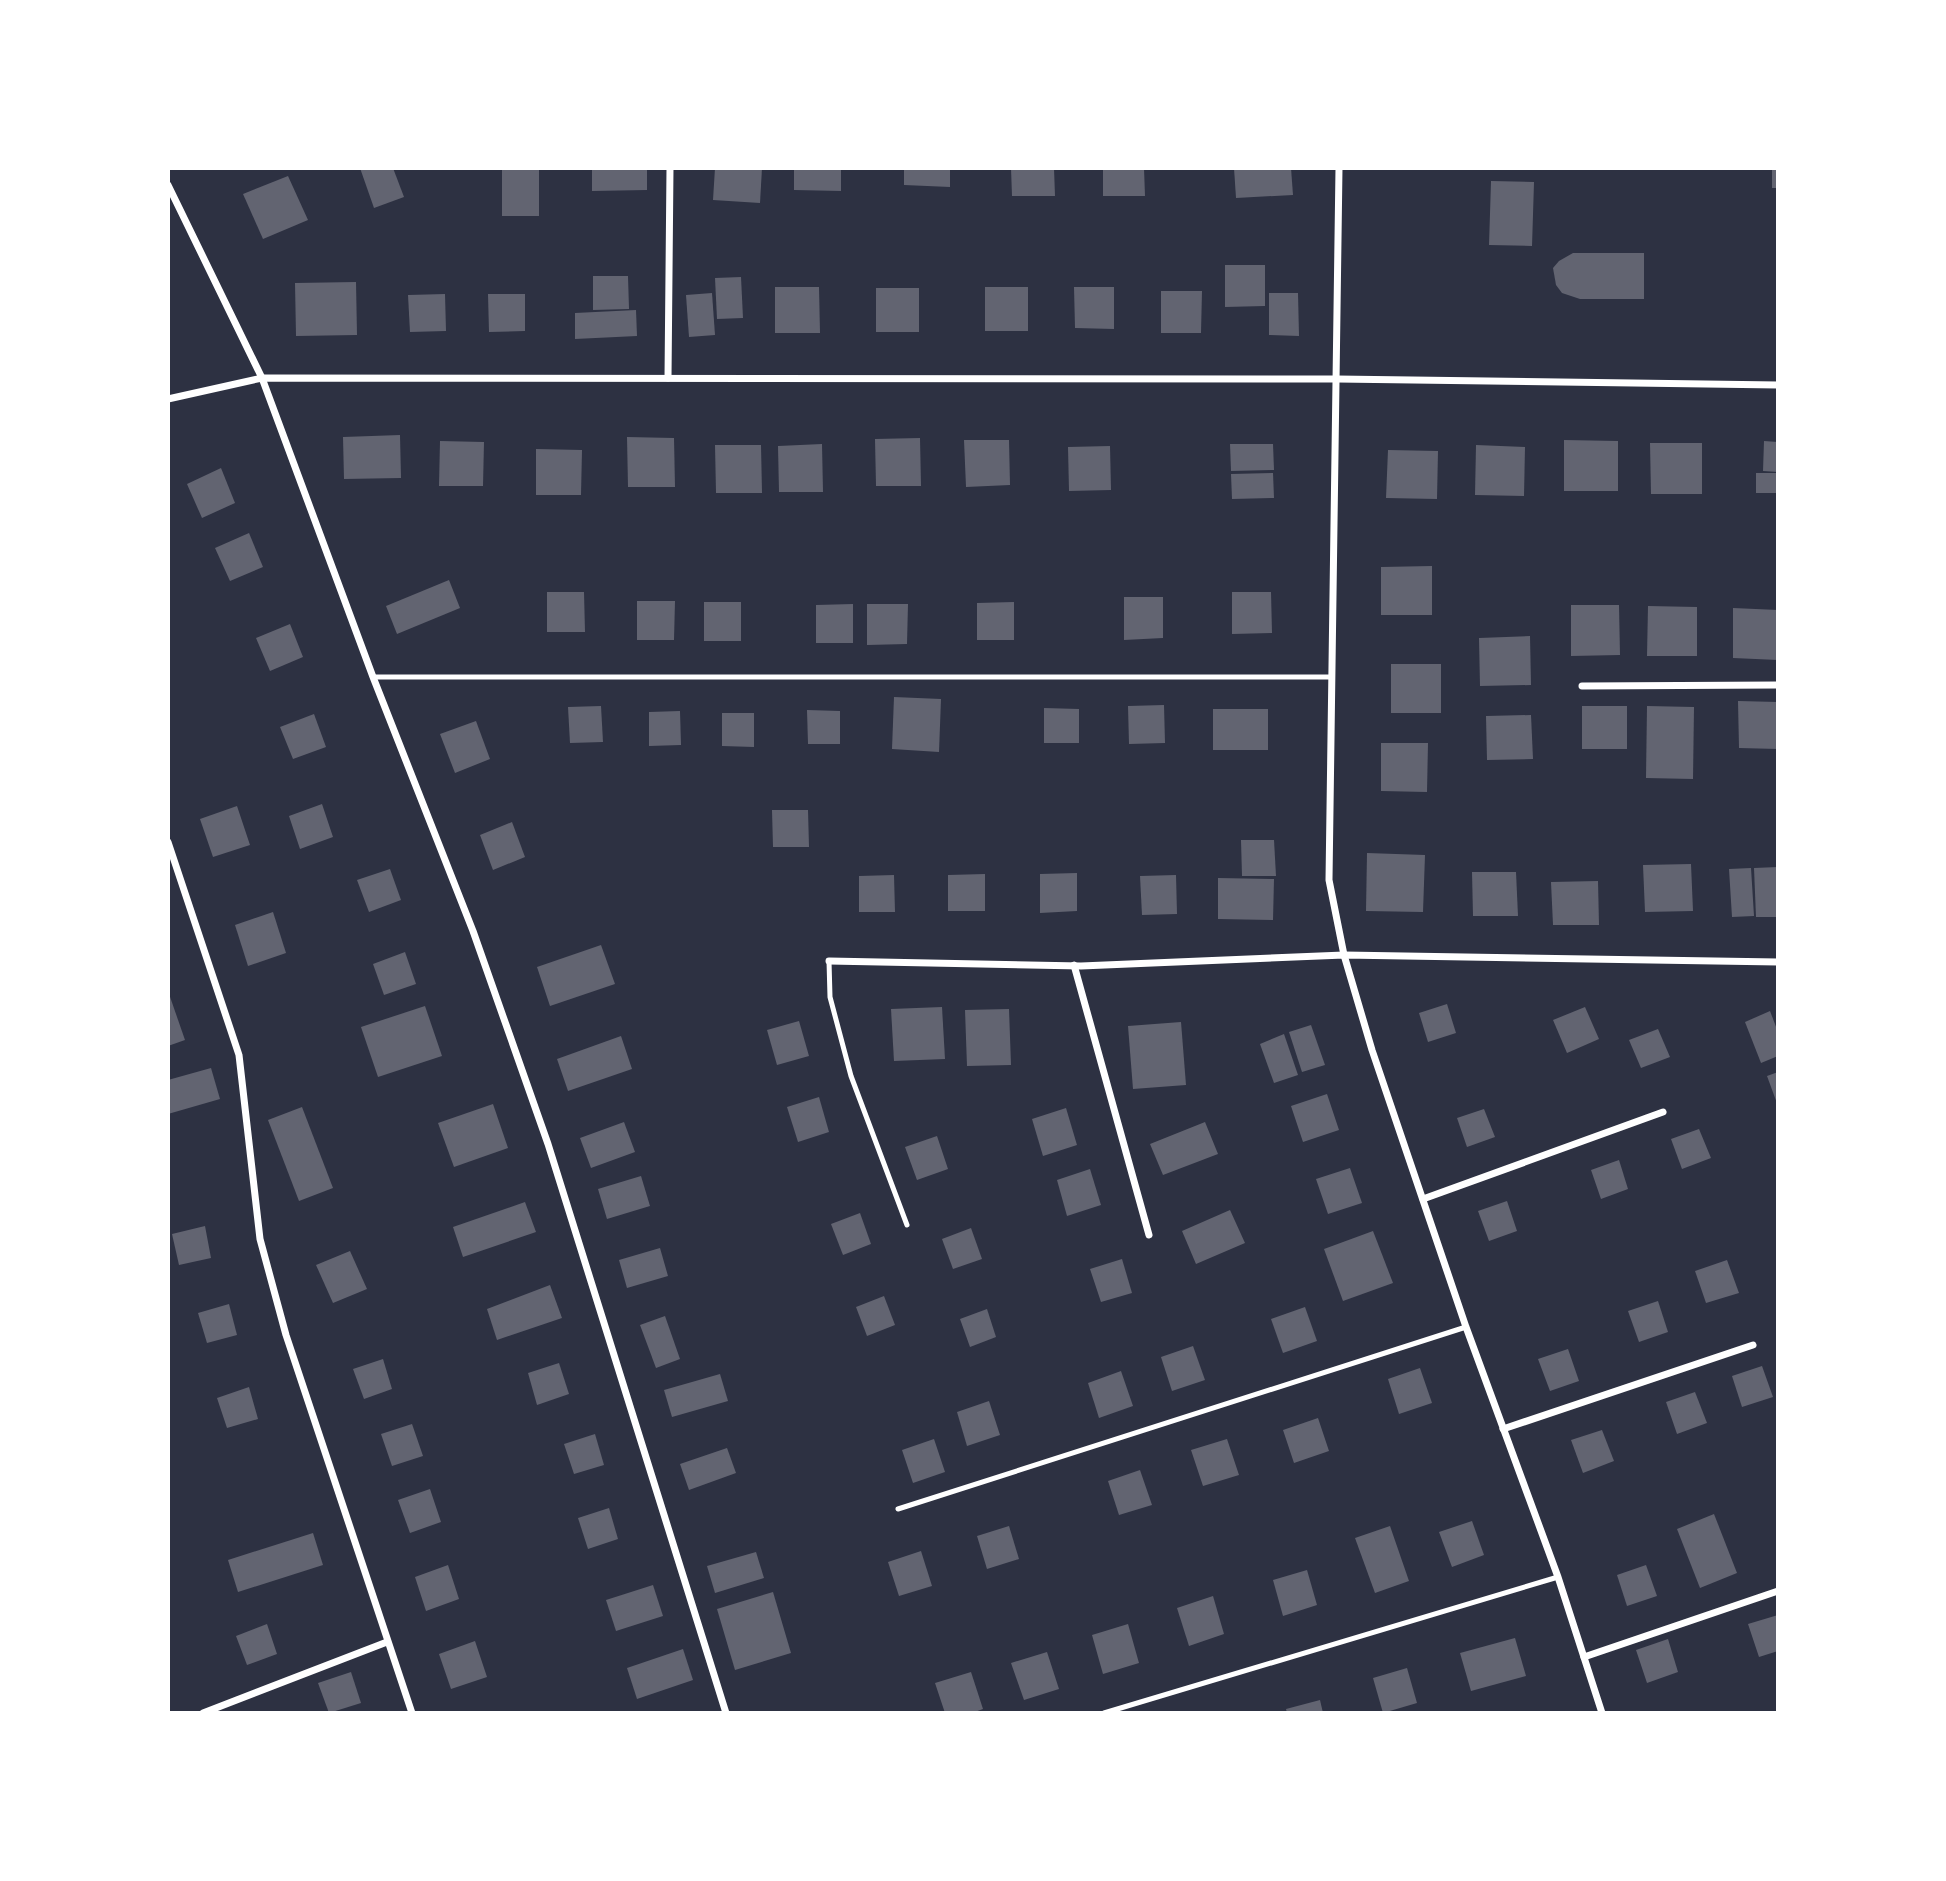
<svg xmlns="http://www.w3.org/2000/svg" width="1946" height="1881" viewBox="0 0 1946 1881" font-family="Barlow,sans-serif">
<style>
.building{fill:#626471}
.lines{fill:none;stroke-linecap:round;stroke-linejoin:round}
.service{stroke:#fff;stroke-width:5}
.minor{stroke:#fff;stroke-width:7}
</style>
<rect width="100%" height="100%" fill="#2d3142"/>
<g class="building">
<polygon points="360,168 393,168 404,197 374,208"/>
<rect x="502" y="168" width="37" height="48"/>
<polygon points="592,168 647,168 647,190 592,191"/>
<polygon points="715,168 762,168 760,203 713,200"/>
<polygon points="794,168 841,168 841,191 794,190"/>
<polygon points="904,168 950,168 950,187 904,185"/>
<polygon points="1011,168 1054,168 1055,196 1012,196"/>
<polygon points="1103,168 1144,168 1145,196 1103,196"/>
<polygon points="1234,168 1291,168 1293,195 1236,198"/>
<rect x="1772" y="168" width="6" height="20"/>
<polygon points="288,176 308,220 263,239 243,194"/>
<polygon points="1491,181 1534,182 1532,246 1489,245"/>
<polygon points="1573,253 1644,253 1644,299 1580,299 1562,293 1556,285 1553,268 1559,261"/>
<polygon points="1225,265 1265,265 1265,306 1225,307"/>
<polygon points="593,276 628,276 629,309 593,310"/>
<polygon points="741,277 743,318 717,319 715,278"/>
<polygon points="356,282 357,335 296,336 295,283"/>
<polygon points="775,287 819,287 820,333 775,333"/>
<rect x="985" y="287" width="43" height="44"/>
<polygon points="1074,287 1114,287 1114,329 1075,328"/>
<rect x="876" y="288" width="43" height="44"/>
<polygon points="1161,291 1202,291 1201,333 1161,333"/>
<polygon points="712,293 715,335 689,337 686,295"/>
<polygon points="1269,293 1298,293 1299,336 1269,335"/>
<polygon points="445,294 446,331 410,332 408,295"/>
<polygon points="488,294 525,294 525,331 489,332"/>
<polygon points="636,310 637,336 575,339 575,313"/>
<polygon points="400,435 401,478 344,479 343,437"/>
<polygon points="627,437 674,438 675,487 628,487"/>
<polygon points="920,438 921,486 876,486 875,439"/>
<polygon points="964,440 1009,440 1010,485 966,487"/>
<polygon points="1564,440 1618,441 1618,491 1564,491"/>
<polygon points="440,441 484,442 483,486 439,486"/>
<polygon points="1764,441 1778,442 1778,472 1763,471"/>
<polygon points="1650,443 1702,443 1702,494 1651,494"/>
<polygon points="822,444 823,492 779,492 778,446"/>
<polygon points="1230,444 1273,444 1274,470 1231,471"/>
<polygon points="715,445 761,445 762,493 716,493"/>
<polygon points="1476,445 1525,447 1524,496 1475,495"/>
<polygon points="1110,446 1111,490 1069,491 1068,447"/>
<polygon points="536,449 582,450 581,495 536,495"/>
<polygon points="1388,450 1438,451 1437,499 1386,498"/>
<polygon points="221,468 235,503 202,518 187,484"/>
<polygon points="1273,473 1274,498 1232,499 1231,474"/>
<rect x="1756" y="473" width="22" height="20"/>
<polygon points="249,533 263,567 230,581 215,548"/>
<polygon points="1432,566 1432,615 1381,615 1381,567"/>
<polygon points="449,580 460,608 397,634 386,606"/>
<polygon points="547,592 584,592 585,632 547,632"/>
<polygon points="1232,592 1271,592 1272,633 1232,634"/>
<polygon points="1124,597 1163,597 1163,638 1124,640"/>
<polygon points="637,601 675,601 674,640 637,640"/>
<rect x="704" y="602" width="37" height="39"/>
<polygon points="1014,602 1014,640 977,640 977,603"/>
<polygon points="853,604 853,643 816,643 816,605"/>
<polygon points="867,604 908,604 907,644 867,645"/>
<polygon points="1571,605 1619,605 1620,655 1571,656"/>
<polygon points="1648,606 1697,607 1697,656 1647,656"/>
<polygon points="1733,608 1778,610 1778,660 1733,658"/>
<polygon points="290,624 303,657 270,671 256,638"/>
<polygon points="1530,636 1531,685 1480,686 1479,638"/>
<rect x="1391" y="664" width="50" height="49"/>
<polygon points="894,697 941,699 939,752 892,749"/>
<polygon points="1738,701 1778,702 1778,749 1739,748"/>
<polygon points="1164,705 1165,743 1129,744 1128,706"/>
<polygon points="601,706 603,742 570,743 568,707"/>
<rect x="1582" y="706" width="45" height="43"/>
<polygon points="1647,706 1694,707 1693,779 1646,778"/>
<polygon points="1044,708 1079,709 1079,743 1044,743"/>
<rect x="1213" y="709" width="55" height="41"/>
<polygon points="807,710 840,711 840,744 808,744"/>
<polygon points="680,711 681,745 649,746 649,712"/>
<polygon points="722,713 754,713 754,747 722,746"/>
<polygon points="314,714 326,747 293,759 280,727"/>
<polygon points="1531,715 1533,759 1487,760 1486,716"/>
<polygon points="476,721 490,759 455,773 440,734"/>
<polygon points="1381,743 1428,743 1427,792 1381,791"/>
<polygon points="322,804 333,837 300,849 289,816"/>
<polygon points="237,806 250,845 213,857 200,819"/>
<polygon points="772,810 808,810 809,847 773,847"/>
<polygon points="512,822 525,857 493,870 480,835"/>
<polygon points="1241,840 1274,840 1276,876 1242,876"/>
<polygon points="1367,853 1425,855 1423,912 1366,911"/>
<polygon points="1691,864 1693,911 1645,912 1643,865"/>
<polygon points="1778,867 1778,917 1756,917 1754,868"/>
<polygon points="1751,868 1754,916 1732,917 1729,869"/>
<polygon points="390,869 401,900 369,912 357,880"/>
<polygon points="1472,872 1516,872 1518,916 1473,916"/>
<polygon points="1077,873 1077,911 1040,913 1040,874"/>
<polygon points="985,874 985,911 948,911 948,875"/>
<polygon points="894,875 895,912 859,912 859,876"/>
<polygon points="1176,875 1177,914 1142,915 1140,876"/>
<polygon points="1218,878 1274,879 1273,920 1218,919"/>
<polygon points="1598,881 1599,925 1553,925 1551,882"/>
<polygon points="273,912 286,953 248,966 235,925"/>
<polygon points="601,945 615,984 550,1006 537,967"/>
<polygon points="405,952 416,984 384,995 373,964"/>
<polygon points="168,991 185,1040 168,1046"/>
<polygon points="1447,1004 1456,1033 1428,1042 1419,1013"/>
<polygon points="425,1006 442,1056 378,1077 361,1027"/>
<polygon points="942,1007 945,1059 894,1061 891,1009"/>
<polygon points="1585,1007 1599,1039 1567,1053 1553,1020"/>
<polygon points="1009,1009 1011,1065 967,1066 965,1010"/>
<polygon points="1770,1011 1778,1032 1778,1056 1761,1063 1745,1022"/>
<polygon points="799,1021 809,1056 777,1065 767,1030"/>
<polygon points="1181,1022 1186,1085 1133,1089 1128,1026"/>
<polygon points="1311,1025 1325,1065 1302,1072 1289,1032"/>
<polygon points="1658,1029 1670,1057 1641,1068 1629,1040"/>
<polygon points="1284,1034 1298,1075 1274,1083 1260,1044"/>
<polygon points="621,1036 632,1069 568,1091 557,1059"/>
<polygon points="211,1068 220,1099 168,1114 168,1080"/>
<polygon points="1778,1072 1778,1106 1767,1076"/>
<polygon points="1327,1094 1339,1130 1303,1142 1291,1106"/>
<polygon points="819,1097 829,1132 798,1142 787,1107"/>
<polygon points="493,1104 508,1148 454,1167 438,1123"/>
<polygon points="302,1107 333,1188 299,1201 268,1120"/>
<polygon points="1066,1108 1077,1145 1043,1156 1032,1119"/>
<polygon points="1484,1109 1495,1137 1467,1147 1457,1118"/>
<polygon points="624,1122 635,1152 591,1168 580,1138"/>
<polygon points="1205,1122 1218,1154 1163,1175 1150,1144"/>
<polygon points="1699,1129 1711,1158 1682,1169 1671,1139"/>
<polygon points="937,1136 948,1169 917,1180 905,1147"/>
<polygon points="1619,1160 1628,1189 1601,1199 1591,1170"/>
<polygon points="1350,1168 1362,1203 1328,1214 1316,1179"/>
<polygon points="1090,1169 1101,1205 1067,1216 1057,1180"/>
<polygon points="641,1176 650,1206 607,1219 598,1189"/>
<polygon points="1507,1201 1517,1231 1489,1241 1478,1211"/>
<polygon points="525,1202 536,1232 463,1257 453,1227"/>
<polygon points="1230,1210 1245,1243 1196,1264 1182,1231"/>
<polygon points="860,1213 871,1244 843,1255 831,1224"/>
<polygon points="205,1226 211,1258 179,1265 172,1234"/>
<polygon points="971,1228 982,1259 953,1269 942,1239"/>
<polygon points="1373,1231 1393,1283 1343,1301 1324,1249"/>
<polygon points="660,1248 668,1276 627,1288 619,1260"/>
<polygon points="350,1251 367,1289 333,1303 316,1265"/>
<polygon points="1122,1259 1132,1293 1101,1302 1090,1269"/>
<polygon points="1727,1260 1739,1293 1706,1303 1695,1271"/>
<polygon points="550,1285 562,1318 497,1340 487,1309"/>
<polygon points="884,1296 895,1325 867,1336 856,1307"/>
<polygon points="1658,1301 1668,1332 1639,1342 1628,1311"/>
<polygon points="229,1304 237,1335 207,1343 198,1313"/>
<polygon points="1305,1307 1317,1341 1283,1353 1271,1319"/>
<polygon points="987,1309 996,1337 970,1347 960,1319"/>
<polygon points="665,1316 680,1359 656,1368 640,1325"/>
<polygon points="1193,1346 1205,1380 1172,1391 1161,1357"/>
<polygon points="1568,1349 1579,1381 1550,1391 1538,1359"/>
<polygon points="383,1359 392,1389 364,1399 353,1369"/>
<polygon points="559,1363 569,1394 537,1405 528,1373"/>
<polygon points="1762,1366 1773,1397 1742,1407 1732,1376"/>
<polygon points="1420,1368 1432,1403 1399,1414 1388,1379"/>
<polygon points="1121,1371 1133,1406 1099,1418 1088,1383"/>
<polygon points="720,1374 728,1401 672,1417 664,1390"/>
<polygon points="249,1387 258,1419 227,1428 217,1398"/>
<polygon points="1695,1392 1707,1423 1677,1434 1666,1402"/>
<polygon points="989,1401 1000,1435 967,1446 957,1412"/>
<polygon points="1318,1418 1329,1451 1294,1463 1283,1430"/>
<polygon points="412,1424 423,1456 392,1466 381,1434"/>
<polygon points="1602,1430 1614,1461 1583,1473 1571,1440"/>
<polygon points="595,1434 604,1465 574,1474 564,1444"/>
<polygon points="934,1439 945,1472 913,1483 902,1450"/>
<polygon points="1227,1439 1239,1475 1203,1486 1191,1450"/>
<polygon points="727,1448 736,1473 689,1490 680,1464"/>
<polygon points="1140,1470 1152,1505 1119,1515 1108,1481"/>
<polygon points="430,1489 441,1522 410,1533 398,1500"/>
<polygon points="609,1508 618,1539 588,1549 578,1518"/>
<polygon points="1714,1514 1737,1573 1700,1588 1677,1529"/>
<polygon points="1472,1521 1484,1555 1452,1567 1439,1532"/>
<polygon points="1009,1526 1019,1559 987,1569 977,1536"/>
<polygon points="1390,1526 1409,1581 1375,1593 1355,1538"/>
<polygon points="313,1533 323,1565 238,1592 228,1560"/>
<polygon points="921,1551 932,1586 899,1596 888,1562"/>
<polygon points="756,1552 764,1578 715,1593 707,1566"/>
<polygon points="448,1565 459,1599 426,1611 415,1577"/>
<polygon points="1646,1565 1657,1596 1627,1606 1617,1575"/>
<polygon points="1307,1570 1317,1605 1283,1616 1273,1580"/>
<polygon points="653,1585 663,1616 616,1631 606,1600"/>
<polygon points="773,1592 791,1653 735,1670 717,1609"/>
<polygon points="1213,1596 1224,1634 1189,1646 1177,1608"/>
<polygon points="1778,1615 1778,1651 1759,1657 1748,1624"/>
<polygon points="267,1624 277,1654 247,1665 236,1636"/>
<polygon points="1128,1624 1139,1663 1103,1674 1092,1635"/>
<polygon points="1515,1638 1526,1676 1471,1691 1460,1653"/>
<polygon points="1668,1639 1678,1672 1647,1683 1636,1650"/>
<polygon points="475,1641 487,1677 451,1689 439,1654"/>
<polygon points="683,1649 693,1680 637,1699 627,1668"/>
<polygon points="1047,1652 1059,1689 1024,1700 1011,1663"/>
<polygon points="1407,1668 1417,1703 1383,1713 1373,1678"/>
<polygon points="351,1672 361,1703 329,1713 318,1683"/>
<polygon points="971,1672 983,1709 972,1713 945,1713 935,1683"/>
<polygon points="1320,1700 1323,1713 1287,1713 1286,1709"/>
</g>
<g class="lines">
<g class="service">
<polyline points="373,677 1332,677"/>
<polyline points="829,961 830,997 851,1076 907,1225"/>
<polyline points="898,1509 1466,1327"/>
<polyline points="1104,1713 1558,1577"/>
</g>
<g class="minor">
<polyline points="1339,168 1329,880 1344,955 1372,1050 1466,1327 1558,1577 1602,1713"/>
<polyline points="168,185 262,378 373,677 473,931 548,1144 726,1713"/>
<polyline points="668,378 670,168"/>
<polyline points="168,399 262,378 1337,379 1778,385"/>
<polyline points="1582,686 1778,685"/>
<polyline points="168,842 239,1055 260,1239 286,1335 412,1713"/>
<polyline points="829,961 1081,966 1344,955 1778,962"/>
<polyline points="1074,965 1149,1235"/>
<polyline points="1423,1199 1663,1112"/>
<polyline points="1503,1429 1753,1345"/>
<polyline points="1584,1657 1778,1591"/>
<polyline points="203,1713 387,1642"/>
</g>
</g>
<rect width="1946" height="1881" fill="none" stroke="#ffffff" stroke-width="340"/>
</svg>
